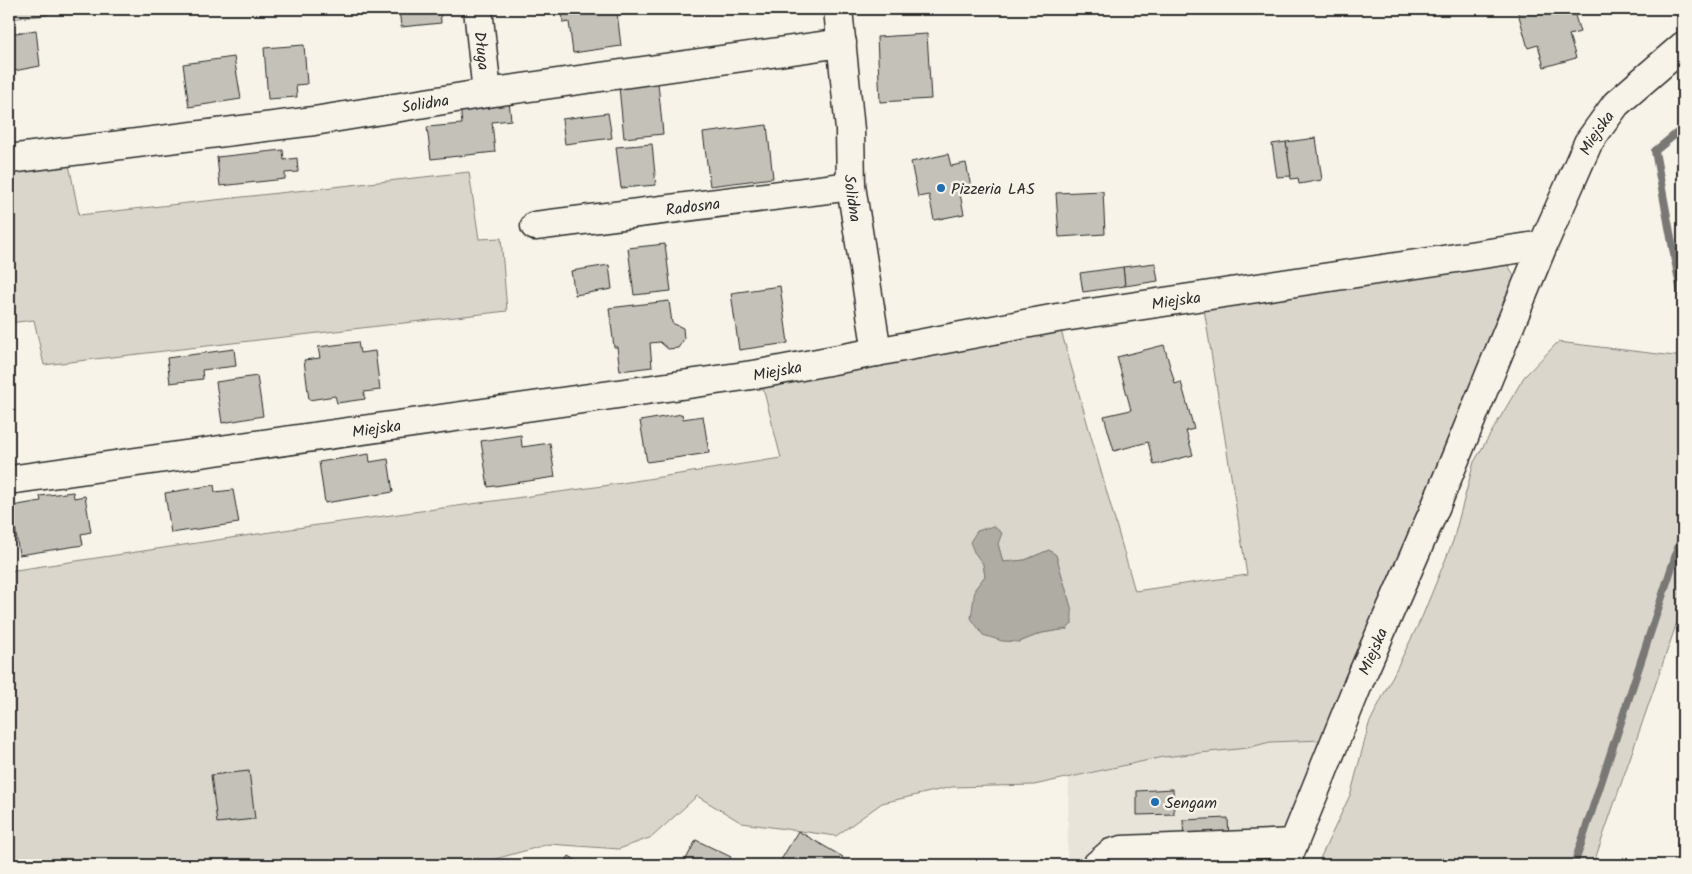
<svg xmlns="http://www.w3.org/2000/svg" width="1692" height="874" viewBox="0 0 1692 874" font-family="Kalam,sans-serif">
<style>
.built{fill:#e8e4da}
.green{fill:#dad6cc;stroke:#82807c;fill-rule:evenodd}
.water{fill:#afaca4;stroke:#7a7874}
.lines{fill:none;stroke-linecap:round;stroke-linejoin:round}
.stream{stroke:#7a7874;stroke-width:8}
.building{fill:#c4c1b9;stroke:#2b2b2b}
.minor-casing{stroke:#2b2b2b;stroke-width:31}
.minor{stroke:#f7f3e8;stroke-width:28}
.poi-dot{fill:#1f6fb2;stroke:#f7f3e8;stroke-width:2}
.labels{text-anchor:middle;stroke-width:5;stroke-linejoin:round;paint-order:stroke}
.street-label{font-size:16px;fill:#2b2b2b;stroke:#f7f3e8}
.poi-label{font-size:16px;fill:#2b2b2b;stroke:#f7f3e8;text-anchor:start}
</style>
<rect width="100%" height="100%" fill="#f7f3e8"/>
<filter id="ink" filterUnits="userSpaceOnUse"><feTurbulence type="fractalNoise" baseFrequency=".02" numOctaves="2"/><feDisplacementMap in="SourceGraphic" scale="10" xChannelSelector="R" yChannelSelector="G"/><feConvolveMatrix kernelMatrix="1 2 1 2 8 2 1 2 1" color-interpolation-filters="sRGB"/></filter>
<g filter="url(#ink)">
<polygon class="built" points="1322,740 1270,865 1067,865 1069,778 1163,757 1247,748 1270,742"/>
<g class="green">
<polygon points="9,9 47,9 48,15 9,19"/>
<polygon points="65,144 79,215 469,172 479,239 501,238 507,311 44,365 34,320 9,323 9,152"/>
<path d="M1507,264L1516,278L1500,320L1322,740L1270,742L1247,748L1163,757L1034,785L952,787L882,803L836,836L742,823L697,796L652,837L619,849L549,844L474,865H9V571L311,526L603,486L781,458L762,384L1060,327L1135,591L1247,575L1204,309ZM998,544L1003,562L1025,560L1049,550L1056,555L1072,611L1067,629L1042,633L1019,642L975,589L985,576L983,564Z"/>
<polygon points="1558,342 1683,357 1683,605 1593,865 1317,865 1351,793 1369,724 1422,617 1453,541 1474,462 1524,377"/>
</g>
<polygon class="water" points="993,526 1002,533 998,544 1003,562 1025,560 1049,550 1056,555 1072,611 1072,624 1067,629 1042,633 1019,642 1002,641 983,635 971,618 975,589 985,576 983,564 974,552 970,542 977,531"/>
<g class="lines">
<g class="stream">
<polyline points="1683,128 1655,151 1683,303"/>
<polyline points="1574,865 1683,533"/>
</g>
</g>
<g class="building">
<polygon points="399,9 440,9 441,23 401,27"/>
<polygon points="562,9 610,9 611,13 617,12 621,46 573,53 569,22 563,23"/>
<polygon points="1517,9 1573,9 1580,32 1569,35 1576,58 1544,67 1538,45 1528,48"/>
<polygon points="36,30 40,66 9,72 9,34"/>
<polygon points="927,34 931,99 880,102 877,37"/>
<polygon points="304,45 307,84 296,85 297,97 268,99 264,48"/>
<polygon points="234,57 241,99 189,107 183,64"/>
<polygon points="658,83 663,134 624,138 619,87"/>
<polygon points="509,101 511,120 492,122 495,152 431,159 427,127 462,124 460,106"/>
<polygon points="608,113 612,138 565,144 562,119"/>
<polygon points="767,125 773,178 710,186 703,133"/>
<polygon points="1316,138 1322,180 1299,184 1298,178 1291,179 1286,142"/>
<polygon points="1286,142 1291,176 1277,177 1272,144"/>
<polygon points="652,144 656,185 621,188 616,147"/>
<polygon points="283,150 284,160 297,158 298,172 285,173 285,179 220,186 217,157"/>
<polygon points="948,154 951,166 966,163 971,187 959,189 964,214 934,220 929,195 918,197 911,162"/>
<polygon points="1103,191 1105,234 1059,237 1056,193"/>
<polygon points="665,244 671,291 634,295 628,248"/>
<polygon points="1155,263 1158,281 1125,286 1123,267"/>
<polygon points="609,265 612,289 575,295 571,271"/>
<polygon points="1123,267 1125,286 1083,292 1080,273"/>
<polygon points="780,286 788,343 739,350 731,293"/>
<polygon points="669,301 672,323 683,328 684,339 678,348 668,349 660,342 650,343 652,367 620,371 617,347 614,347 609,308"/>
<polygon points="358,342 360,353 375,351 380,390 364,392 365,399 337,403 335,396 309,400 304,360 320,358 318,347"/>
<polygon points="1164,345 1175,384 1181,382 1194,429 1186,431 1193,455 1154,465 1148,442 1114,451 1104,416 1131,410 1117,357"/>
<polygon points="234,349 236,366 202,370 203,379 170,383 167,358"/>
<polygon points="257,376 263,416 222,423 216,382"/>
<polygon points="682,414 683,419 703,416 709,453 647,462 640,421"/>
<polygon points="521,435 522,447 550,443 555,477 488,487 481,441"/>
<polygon points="369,454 370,462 388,459 393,492 325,503 319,462"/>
<polygon points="214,485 215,492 233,490 239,523 171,533 165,493"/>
<polygon points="73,492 74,498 85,496 91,532 81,534 83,545 19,555 12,506 41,501 40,496"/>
<polygon points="249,771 255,819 217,823 211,775"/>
<polygon points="1173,789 1174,814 1137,815 1137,791"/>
<polygon points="1228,818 1229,840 1184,842 1183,820"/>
<polygon points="798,831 843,857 838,865 778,865"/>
<polygon points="696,840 731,857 727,865 683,865"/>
<polygon points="569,856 584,865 563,865"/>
</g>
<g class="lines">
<defs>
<g id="minor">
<path id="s1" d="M478,9L487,93"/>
<path id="s2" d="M838,9L850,130L851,186L877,352"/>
<path id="s3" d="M9,159L314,121L487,93L842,43"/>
<path id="s4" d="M535,226L851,186"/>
<path id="s5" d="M9,480L759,374L1057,318L1543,245"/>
<polyline points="1097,865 1111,853 1122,850 1294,843"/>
<path id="s6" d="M1285,865L1359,682L1435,508L1543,245L1588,143L1616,104L1683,46"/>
</g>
</defs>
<use href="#minor" class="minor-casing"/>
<use href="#minor" class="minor"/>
</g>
</g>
<g class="poi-dot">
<circle cx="941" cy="188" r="5"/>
<circle cx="1155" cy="802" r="5"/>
</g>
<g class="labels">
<g class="street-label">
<text dy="6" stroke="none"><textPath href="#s1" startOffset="42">Długa</textPath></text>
<text dy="6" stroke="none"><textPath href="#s3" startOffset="420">Solidna</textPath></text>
<text dy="6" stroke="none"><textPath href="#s6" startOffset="796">Miejska</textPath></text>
<text dy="6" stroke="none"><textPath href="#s2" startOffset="190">Solidna</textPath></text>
<text dy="6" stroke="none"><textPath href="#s4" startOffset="159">Radosna</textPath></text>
<text dy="6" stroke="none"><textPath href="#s5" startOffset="1181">Miejska</textPath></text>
<text dy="6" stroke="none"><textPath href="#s5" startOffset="776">Miejska</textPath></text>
<text dy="6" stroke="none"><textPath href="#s5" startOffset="371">Miejska</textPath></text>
<text dy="6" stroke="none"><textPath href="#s6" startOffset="231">Miejska</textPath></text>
</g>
<g class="poi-label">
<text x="951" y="194">Pizzeria LAS</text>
<text x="1165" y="808">Sengam</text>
</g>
</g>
<rect width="1692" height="874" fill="none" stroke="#f7f3e8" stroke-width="30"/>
<rect x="15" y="15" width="1662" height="844" fill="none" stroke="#2b2b2b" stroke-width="2" filter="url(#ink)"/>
</svg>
